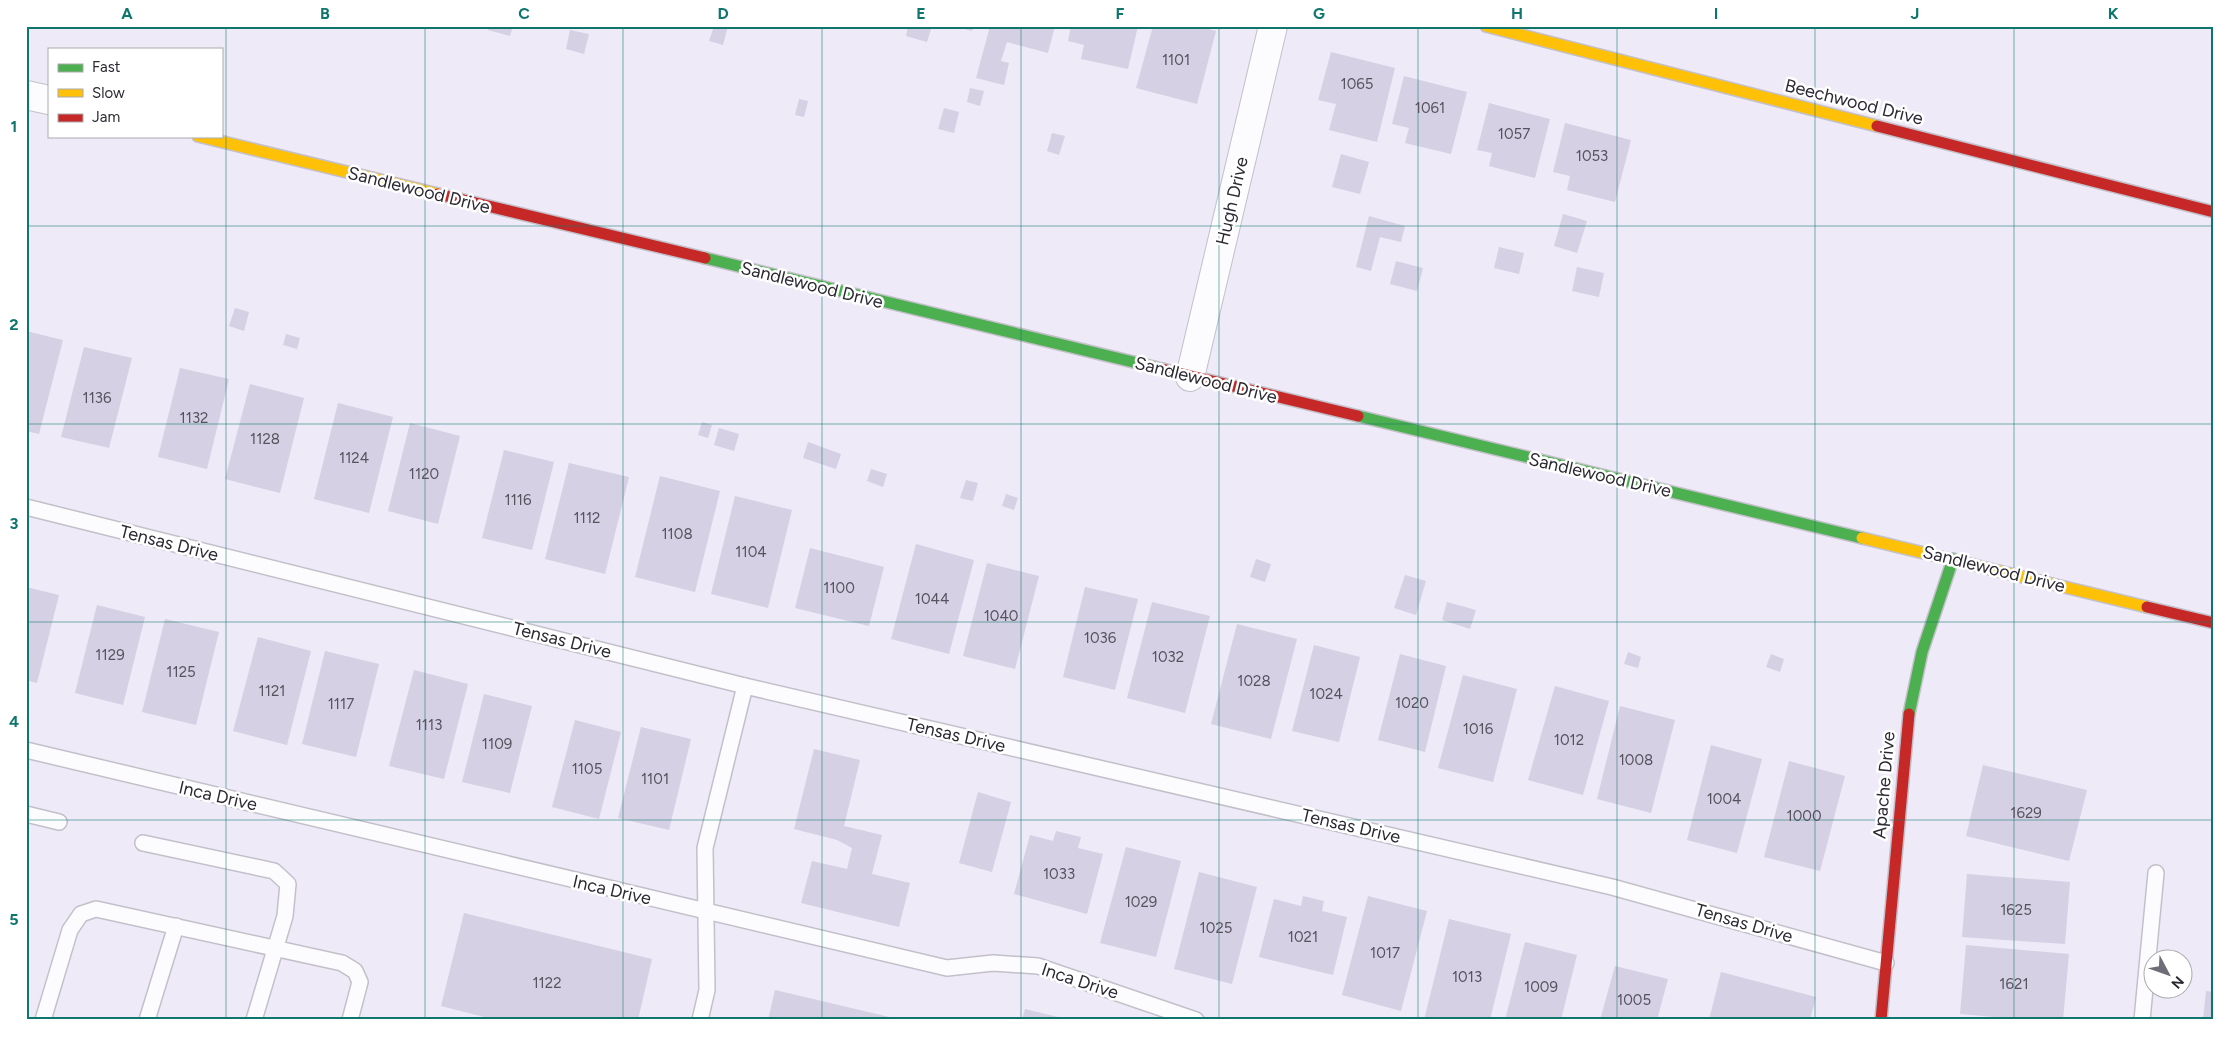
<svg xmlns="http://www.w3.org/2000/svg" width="2240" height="1046" viewBox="0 0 2240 1046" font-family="Figtree,sans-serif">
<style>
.building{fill:#d5d0e3}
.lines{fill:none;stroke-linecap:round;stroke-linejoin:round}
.lane-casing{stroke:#c3c0ca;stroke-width:18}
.street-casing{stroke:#c3c0ca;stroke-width:30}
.fast-casing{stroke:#c3c0ca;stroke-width:14}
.slow-casing{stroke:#c3c0ca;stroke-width:14}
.jam-casing{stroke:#c3c0ca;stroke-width:14}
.lane{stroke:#fcfcfe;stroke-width:15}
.street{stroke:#fcfcfe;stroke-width:28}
.fast{stroke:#4caf50;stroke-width:11}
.slow{stroke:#ffc107;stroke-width:11}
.jam{stroke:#c62828;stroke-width:11}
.grid{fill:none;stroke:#0f766e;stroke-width:1;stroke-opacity:0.55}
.labels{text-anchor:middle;stroke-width:5;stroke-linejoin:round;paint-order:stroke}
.number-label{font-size:15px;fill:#56535f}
.street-label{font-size:18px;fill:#2c2933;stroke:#fff}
.neatline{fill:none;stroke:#0f766e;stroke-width:2}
.grid-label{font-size:16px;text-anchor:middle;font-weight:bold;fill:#0f766e}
</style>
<rect width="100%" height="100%" fill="#eeeaf7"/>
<g class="building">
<polygon points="489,26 513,26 510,36 488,30"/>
<polygon points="714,26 728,26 723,45 709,41"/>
<polygon points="908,26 932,26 927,42 906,36"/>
<polygon points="954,26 974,26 972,31"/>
<polygon points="990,26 1055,26 1048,53 1007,42 1001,61 1009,63 1004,85 976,78"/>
<polygon points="1071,26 1138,26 1128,69 1081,59 1084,45 1068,41"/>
<polygon points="1153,26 1197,26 1216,31 1197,104 1136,88"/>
<polygon points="570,30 589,34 584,54 566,49"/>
<polygon points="1331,52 1395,68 1377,142 1329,130 1336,104 1318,100"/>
<polygon points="1404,76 1467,92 1451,154 1405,143 1409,128 1392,124"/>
<polygon points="970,88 984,91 980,106 967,102"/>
<polygon points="799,99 808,101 804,117 795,115"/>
<polygon points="1489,103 1550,119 1535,178 1489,166 1492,153 1477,150"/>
<polygon points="944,108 959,112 954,133 938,129"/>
<polygon points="1565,123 1631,140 1615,202 1567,190 1570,176 1553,172"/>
<polygon points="1052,133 1065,136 1059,155 1047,151"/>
<polygon points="1341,154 1369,162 1360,194 1332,187"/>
<polygon points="1563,214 1587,221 1577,253 1554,246"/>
<polygon points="1369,216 1405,226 1401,242 1380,237 1371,271 1356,267"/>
<polygon points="1499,247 1524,253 1519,274 1494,268"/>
<polygon points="1396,261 1423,268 1417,291 1390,284"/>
<polygon points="1577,267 1604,273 1599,297 1572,291"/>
<polygon points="235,308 249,312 244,331 229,326"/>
<polygon points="26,331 63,340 39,434 26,431"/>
<polygon points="286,334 300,338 297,349 283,345"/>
<polygon points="84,347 132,358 109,448 61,437"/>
<polygon points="180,368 229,379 207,469 158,457"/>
<polygon points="250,384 304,398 280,493 225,479"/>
<polygon points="338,403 393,417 369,513 314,499"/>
<polygon points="702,422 712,425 708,438 698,435"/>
<polygon points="410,423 460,436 438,524 388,511"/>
<polygon points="719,428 739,434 734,451 714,445"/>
<polygon points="808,442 841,454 836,469 803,458"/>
<polygon points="504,450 554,462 532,550 482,538"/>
<polygon points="569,463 629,477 605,574 545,559"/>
<polygon points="871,469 887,474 883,487 867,481"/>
<polygon points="660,476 720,491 695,592 635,577"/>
<polygon points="966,480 978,483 973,501 960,498"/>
<polygon points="1006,494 1018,498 1014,510 1002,506"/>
<polygon points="735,496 792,510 768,608 711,594"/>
<polygon points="916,544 974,560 949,654 891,639"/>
<polygon points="810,548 884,567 869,626 795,608"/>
<polygon points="1256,559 1271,564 1265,582 1250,577"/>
<polygon points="987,563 1039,576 1015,669 963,656"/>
<polygon points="1405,575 1426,581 1416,615 1394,608"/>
<polygon points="26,587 59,595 37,683 26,680"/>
<polygon points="1085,587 1138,599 1115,690 1063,677"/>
<polygon points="1152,602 1210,616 1185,713 1127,698"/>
<polygon points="1447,602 1476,610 1470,629 1442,620"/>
<polygon points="97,605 145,617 123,705 75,693"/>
<polygon points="165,619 219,632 196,725 142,712"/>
<polygon points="1237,624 1297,639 1271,739 1211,724"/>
<polygon points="258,637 311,651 287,745 233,731"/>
<polygon points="1314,645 1360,657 1339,742 1292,731"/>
<polygon points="325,651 379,664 356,757 302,744"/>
<polygon points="1628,652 1641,657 1638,668 1624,664"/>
<polygon points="1400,654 1446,666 1425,752 1378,740"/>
<polygon points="1771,654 1784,659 1780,672 1766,667"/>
<polygon points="414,670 468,684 444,779 389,766"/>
<polygon points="1463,675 1517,689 1493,782 1438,768"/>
<polygon points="1555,686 1609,701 1583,795 1528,780"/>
<polygon points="484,694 532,706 510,793 462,782"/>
<polygon points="1620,706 1675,720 1651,813 1597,799"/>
<polygon points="575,720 621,732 599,819 552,807"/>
<polygon points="641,727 691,739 669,830 618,818"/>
<polygon points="1711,745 1762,759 1737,853 1687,840"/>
<polygon points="814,749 860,760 844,826 882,835 872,874 910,883 899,927 801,903 812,861 847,869 852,848 837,840 794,829"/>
<polygon points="1789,761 1845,776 1820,871 1764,857"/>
<polygon points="1983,765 2087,790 2069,861 1966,836"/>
<polygon points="978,792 1011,802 992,872 959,863"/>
<polygon points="1056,831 1081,837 1078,848 1103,854 1087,914 1014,894 1030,835 1053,841"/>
<polygon points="1126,847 1181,861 1156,957 1100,943"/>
<polygon points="1199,872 1257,887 1232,984 1174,969"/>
<polygon points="1967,874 2070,882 2065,944 1962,937"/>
<polygon points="1303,896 1324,901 1322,911 1347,917 1333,975 1259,957 1274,899 1301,906"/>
<polygon points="1368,896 1427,911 1401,1011 1342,995"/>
<polygon points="464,913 652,959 638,1020 496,1020 441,1006"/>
<polygon points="1449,919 1511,934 1490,1020 1424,1020"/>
<polygon points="1525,942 1577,955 1561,1020 1505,1020"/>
<polygon points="1966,945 2069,954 2063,1020 2029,1020 1960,1014"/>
<polygon points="1615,966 1668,979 1657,1020 1600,1020"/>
<polygon points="1721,972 1816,997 1810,1020 1709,1020"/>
<polygon points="775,990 898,1019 897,1020 768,1020"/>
<polygon points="2206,991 2214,992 2214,1020 2203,1020"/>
<polygon points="1025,1009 1066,1019 1066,1020 1022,1020"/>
</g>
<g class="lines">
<defs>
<g id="lane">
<polyline points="26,507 745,686 1612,887 1886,963"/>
<polyline points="26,750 947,968 993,963 1038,966 1196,1020"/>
<polyline points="26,814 59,822"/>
<polyline points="143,843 274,871 288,884 285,916 254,1020"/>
<polyline points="43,1020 70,930 81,914 96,909 342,963 355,971 360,982 350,1020"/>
<polyline points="147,1020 176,926"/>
<polyline points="700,1020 707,990 705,848 745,686"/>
<polyline points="2142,1020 2156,873"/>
</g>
<g id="street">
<polyline points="26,95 49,100"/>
<polyline points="1190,377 1273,26"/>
</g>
<g id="fast">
<polyline points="705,258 1162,369"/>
<polyline points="1358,416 1862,538"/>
<polyline points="1909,714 1922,652 1953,559"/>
</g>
<g id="slow">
<polyline points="1486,26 1877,126"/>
<polyline points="198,136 438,194"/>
<polyline points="1862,538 2147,607"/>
</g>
<g id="jam">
<polyline points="1877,126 2214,212"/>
<polyline points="438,194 705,258"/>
<polyline points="1162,369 1358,416"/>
<polyline points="2147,607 2214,623"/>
<polyline points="1881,1020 1909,714"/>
</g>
</defs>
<use href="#lane" class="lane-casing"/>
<use href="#street" class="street-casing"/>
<use href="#fast" class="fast-casing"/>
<use href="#slow" class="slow-casing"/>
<use href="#jam" class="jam-casing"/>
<use href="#lane" class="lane"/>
<use href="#street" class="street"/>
<use href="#fast" class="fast"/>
<use href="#slow" class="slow"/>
<use href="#jam" class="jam"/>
</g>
<path class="grid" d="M226,26V1020M425,26V1020M623,26V1020M822,26V1020M1021,26V1020M1219,26V1020M1418,26V1020M1617,26V1020M1815,26V1020M2014,26V1020M26,226H2214M26,424H2214M26,622H2214M26,820H2214"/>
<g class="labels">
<g class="number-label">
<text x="1176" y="65">1101</text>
<text x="1357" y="89">1065</text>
<text x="1430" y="113">1061</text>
<text x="1514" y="139">1057</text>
<text x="1592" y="161">1053</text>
<text x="97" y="403">1136</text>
<text x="194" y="423">1132</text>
<text x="265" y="444">1128</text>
<text x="354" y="463">1124</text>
<text x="424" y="479">1120</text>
<text x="518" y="505">1116</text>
<text x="587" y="523">1112</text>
<text x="677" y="539">1108</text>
<text x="751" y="557">1104</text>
<text x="839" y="593">1100</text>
<text x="932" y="604">1044</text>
<text x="1001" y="621">1040</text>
<text x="1100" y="643">1036</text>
<text x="110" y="660">1129</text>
<text x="1168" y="662">1032</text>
<text x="181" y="677">1125</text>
<text x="1254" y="686">1028</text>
<text x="272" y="696">1121</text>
<text x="1326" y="699">1024</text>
<text x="1412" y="708">1020</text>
<text x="341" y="709">1117</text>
<text x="429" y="730">1113</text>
<text x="1478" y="734">1016</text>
<text x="1569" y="745">1012</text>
<text x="497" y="749">1109</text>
<text x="1636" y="765">1008</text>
<text x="587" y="774">1105</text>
<text x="655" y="784">1101</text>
<text x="1724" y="804">1004</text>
<text x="2026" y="818">1629</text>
<text x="1804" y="821">1000</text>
<text x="1059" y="879">1033</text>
<text x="1141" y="907">1029</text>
<text x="2016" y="915">1625</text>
<text x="1216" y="933">1025</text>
<text x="1303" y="942">1021</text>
<text x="1385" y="958">1017</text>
<text x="1467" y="982">1013</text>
<text x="547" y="988">1122</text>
<text x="2014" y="989">1621</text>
<text x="1541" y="992">1009</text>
<text x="1634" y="1005">1005</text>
</g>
<g class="street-label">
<text transform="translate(1854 102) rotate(14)" y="6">Beechwood Drive</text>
<text transform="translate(419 190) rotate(14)" y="6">Sandlewood Drive</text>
<text transform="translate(1232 201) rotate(-77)" y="6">Hugh Drive</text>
<text transform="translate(812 285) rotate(14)" y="6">Sandlewood Drive</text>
<text transform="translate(1206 380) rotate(14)" y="6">Sandlewood Drive</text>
<text transform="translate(1600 475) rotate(13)" y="6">Sandlewood Drive</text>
<text transform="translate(169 543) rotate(14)" y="6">Tensas Drive</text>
<text transform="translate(1994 569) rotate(14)" y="6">Sandlewood Drive</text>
<text transform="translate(562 640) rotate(14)" y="6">Tensas Drive</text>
<text transform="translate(956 735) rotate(13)" y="6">Tensas Drive</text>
<text transform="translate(1884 785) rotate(-85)" y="6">Apache Drive</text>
<text transform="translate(218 796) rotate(13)" y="6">Inca Drive</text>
<text transform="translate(1351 826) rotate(13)" y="6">Tensas Drive</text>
<text transform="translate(612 890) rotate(13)" y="6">Inca Drive</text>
<text transform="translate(1744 923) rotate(16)" y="6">Tensas Drive</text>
<text transform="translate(1080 981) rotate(18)" y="6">Inca Drive</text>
</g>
</g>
<rect width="2240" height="1046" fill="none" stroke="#ffffff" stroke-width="55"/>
<rect x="48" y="48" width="175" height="90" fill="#ffffff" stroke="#aba9ad"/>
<rect x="58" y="64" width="25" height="8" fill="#4caf50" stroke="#aba9ad"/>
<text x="92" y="72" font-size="15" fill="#2c2933">Fast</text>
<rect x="58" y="89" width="25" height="8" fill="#ffc107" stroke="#aba9ad"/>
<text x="92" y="98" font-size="15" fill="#2c2933">Slow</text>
<rect x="58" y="114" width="25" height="8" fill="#c62828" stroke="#aba9ad"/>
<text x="92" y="122" font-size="15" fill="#2c2933">Jam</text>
<g transform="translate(2168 974) rotate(131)"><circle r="24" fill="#ffffff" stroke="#aba9ad"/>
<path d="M0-4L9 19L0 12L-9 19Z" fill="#706d78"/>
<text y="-8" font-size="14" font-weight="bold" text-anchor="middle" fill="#2c2933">N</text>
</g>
<rect x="28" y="28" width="2184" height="990" class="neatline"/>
<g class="grid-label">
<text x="127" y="19">A</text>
<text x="325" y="19">B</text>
<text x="524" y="19">C</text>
<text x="723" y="19">D</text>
<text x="921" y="19">E</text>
<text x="1120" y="19">F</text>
<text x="1319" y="19">G</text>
<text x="1517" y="19">H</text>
<text x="1716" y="19">I</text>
<text x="1915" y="19">J</text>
<text x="2113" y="19">K</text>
<text x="14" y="132">1</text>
<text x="14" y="330">2</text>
<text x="14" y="529">3</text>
<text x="14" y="727">4</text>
<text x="14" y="925">5</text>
</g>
</svg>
